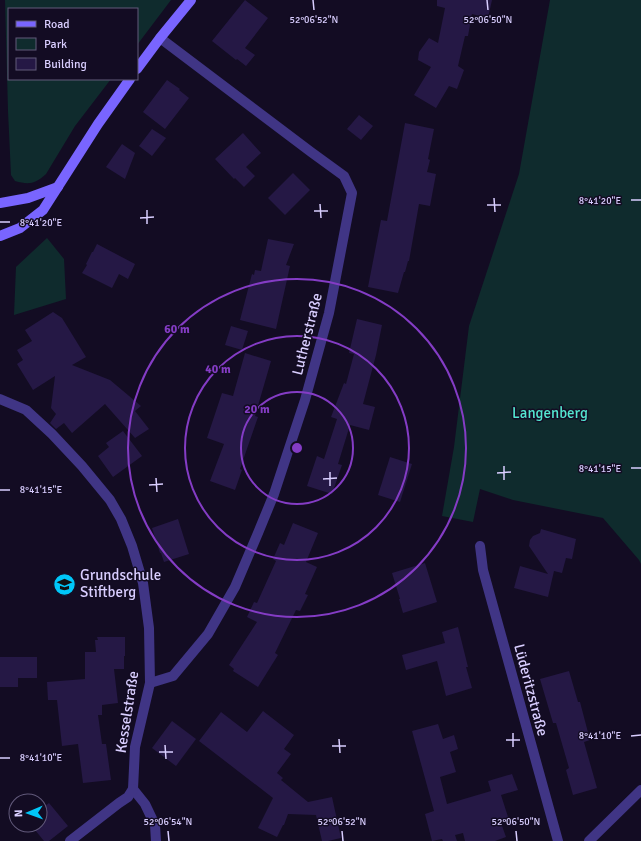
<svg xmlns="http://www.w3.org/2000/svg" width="641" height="841" viewBox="0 0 641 841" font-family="Signika,sans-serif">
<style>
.green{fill:#0f2b2d}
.building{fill:#251845}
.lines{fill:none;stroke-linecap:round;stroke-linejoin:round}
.street{stroke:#403585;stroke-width:10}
.secondary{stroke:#7965ff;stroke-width:10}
.ticks{fill:none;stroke:#d9ceff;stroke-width:1.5}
.ring{fill:none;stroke:#843cc5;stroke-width:2}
.labels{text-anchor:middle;stroke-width:3;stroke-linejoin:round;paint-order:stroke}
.street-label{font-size:15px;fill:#d9ceff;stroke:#130c23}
.park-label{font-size:15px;fill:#54e5d0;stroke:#130c23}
.poi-label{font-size:15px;fill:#d9ceff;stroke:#130c23;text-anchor:start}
.ticks-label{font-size:10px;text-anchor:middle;fill:#d9ceff;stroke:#130c23;stroke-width:3;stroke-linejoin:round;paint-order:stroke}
.centre{fill:#843cc5;stroke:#130c23;stroke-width:2}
.ring-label{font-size:12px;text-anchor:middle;font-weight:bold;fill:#843cc5;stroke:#130c23;stroke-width:3;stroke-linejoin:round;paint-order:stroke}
</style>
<rect width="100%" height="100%" fill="#130c23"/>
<g class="green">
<path d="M5,0H171L137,45V9H9V79H111L75,126L46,174C35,184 29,185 15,181L11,175L8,111Z"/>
<polygon points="550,0 641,0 641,564 639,560 603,518 513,500 480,489 473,522 442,516 454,447 469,326 519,174"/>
<polygon points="47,238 64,259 66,299 14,315 16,267"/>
</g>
<g class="building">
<polygon points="245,0 268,18 245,48 255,55 246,66 237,59 236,60 212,41"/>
<polygon points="437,0 492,0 488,18 472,14 468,36 465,36 458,66 464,70 457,89 449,86 436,108 414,95 431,67 418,60 419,52 429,38 438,43 445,8 437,6"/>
<polygon points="167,80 180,89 179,90 189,98 165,129 143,112"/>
<polygon points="359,115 373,126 361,140 347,129"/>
<polygon points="405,123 434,129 428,159 430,160 427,172 436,174 430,206 419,204 409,261 408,261 405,272 404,272 398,293 368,287 381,220 387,221"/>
<polygon points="152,129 166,138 152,156 139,146"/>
<polygon points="243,133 261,153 246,167 255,176 244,187 235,178 234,179 215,159"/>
<polygon points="122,144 135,153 125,179 106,167"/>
<polygon points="293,173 310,190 285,215 268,198"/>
<polygon points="268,239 294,244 286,265 290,266 276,329 240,320 252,274 254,275 255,270 261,271"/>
<polygon points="97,244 135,264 128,279 119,274 112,288 82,273 87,265 86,264 92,252 93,252"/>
<polygon points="53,312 62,318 86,357 72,365 110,380 141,406 135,411 149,429 135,438 105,404 72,433 64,423 56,429 50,423 56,414 51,408 55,376 33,390 17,364 23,360 17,350 32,341 25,330"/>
<polygon points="357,319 382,325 376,355 363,404 375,407 369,430 350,425 338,464 342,465 332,494 307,486 317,456 324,459 337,419 331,417 344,383 346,384 354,354 349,353"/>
<polygon points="231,326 248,331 242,350 225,345"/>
<polygon points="245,353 271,361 255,416 258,417 240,469 242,470 235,490 210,481 224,444 207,438 222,393 233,396"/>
<polygon points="123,431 142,456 113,477 98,456 109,447 106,443"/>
<polygon points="390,457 412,464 400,502 378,495"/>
<polygon points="178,519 189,554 164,562 161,553 160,553 152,528"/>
<polygon points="293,523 318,533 306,562 317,567 305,594 308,595 300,611 296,610 275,653 278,655 258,687 233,671 234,669 229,665 257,622 247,617 254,602 257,603 276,561 273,559 280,543 284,545"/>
<polygon points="541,529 576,539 572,559 566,558 562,573 554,571 548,597 514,588 520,566 548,574 529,546 530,540 533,536 540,533"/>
<polygon points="425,563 437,602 403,613 399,599 400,599 392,573"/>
<polygon points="458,627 468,667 466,667 472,688 446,696 437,661 406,670 402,655 445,643 442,632"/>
<polygon points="97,637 125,637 125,656 124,656 124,669 114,669 118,703 102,705 102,715 98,715 102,744 106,744 111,780 83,783 78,744 62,746 57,700 48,700 47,682 85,679 85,652 96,652 95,640 98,640"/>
<polygon points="0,657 37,657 37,678 18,678 18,687 0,687"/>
<polygon points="569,671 578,702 580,702 590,740 584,742 597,788 573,795 566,770 569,768 556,723 553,723 540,679"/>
<polygon points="263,711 294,735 284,749 291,754 277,773 283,778 281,780 308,802 332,797 341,838 328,841 322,841 316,815 288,814 284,825 283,825 277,837 258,828 273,798 199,741 221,712 247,732"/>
<polygon points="172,721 196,739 176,766 152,748"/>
<polygon points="438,724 443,739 454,735 458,749 450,752 456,772 440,777 447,804 491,791 488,781 512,774 518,790 501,795 509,820 501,823 506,837 495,841 465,841 463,833 455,835 457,841 443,841 442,839 432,841 425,814 434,811 412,731"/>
<polygon points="49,803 68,826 49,841 44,841 31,825 40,825 40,810"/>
</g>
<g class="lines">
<g class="street">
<polyline points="0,399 26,410 52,434 82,466 110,500 121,519 132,546 143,583 149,628 150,683 135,747 133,789 145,804 155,825 156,841"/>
<polyline points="480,546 483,570 558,841"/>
<polyline points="150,683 173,676 208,634 235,587 258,533 274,494 305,400 329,313 352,193 344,176 311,152 160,38"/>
<polyline points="70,841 119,803 128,797 133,789"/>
<polyline points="589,841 641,790"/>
</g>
<g class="secondary">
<polyline points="137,69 160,38 191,0"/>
<polyline points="0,203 28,198 58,187"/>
<polyline points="0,236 20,228 43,210 98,124 130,79"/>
</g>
</g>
<path class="ticks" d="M313,0L314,10M487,0L488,10M494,198L495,212M631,200H641M320,204L321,218M487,205H501M147,210V224M314,211H328M140,218L154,217M0,222H10M504,466V480M631,468H641M330,472V486M497,473L511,472M156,478L157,492M323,479L337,478M149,485L163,484M0,490H10M513,733V747M631,736L641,735M339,739L340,753M506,740H520M165,745L166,759M332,746H346M159,752H173M0,758H10M168,831L169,841M342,831L343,841M516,831L517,841"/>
<g class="ring">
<circle cx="297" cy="448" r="56"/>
<circle cx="297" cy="448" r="112"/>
<circle cx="297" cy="448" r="169"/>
</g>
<defs>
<symbol id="school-disc" viewBox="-11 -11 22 22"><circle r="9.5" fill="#00c7f9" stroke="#130c23"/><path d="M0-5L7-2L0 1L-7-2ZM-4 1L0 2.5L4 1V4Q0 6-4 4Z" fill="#111"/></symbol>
</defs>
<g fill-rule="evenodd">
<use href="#school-disc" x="52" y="572" width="25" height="25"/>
</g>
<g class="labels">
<g class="street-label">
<text transform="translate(307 334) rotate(-76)" y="5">Lutherstraße</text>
<text transform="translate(531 690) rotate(75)" y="5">Lüderitzstraße</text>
<text transform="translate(127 712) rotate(-81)" y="5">Kesselstraße</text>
</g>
<g class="park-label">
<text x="550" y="418">Langenberg</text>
</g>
<g class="poi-label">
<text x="80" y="580">Grundschule<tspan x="80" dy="17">Stiftberg</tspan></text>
</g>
</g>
<g class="ticks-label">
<text x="314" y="23">52°06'52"N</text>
<text x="488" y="23">52°06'50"N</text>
<text x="600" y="204">8°41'20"E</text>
<text x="41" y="226">8°41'20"E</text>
<text x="600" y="472">8°41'15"E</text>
<text x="41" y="493">8°41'15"E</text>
<text x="600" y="739">8°41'10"E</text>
<text x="41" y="761">8°41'10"E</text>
<text x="168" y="825">52°06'54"N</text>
<text x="342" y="825">52°06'52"N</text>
<text x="516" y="825">52°06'50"N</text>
</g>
<circle cx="297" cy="448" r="6" class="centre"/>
<g class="ring-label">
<text x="177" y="333">60 m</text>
<text x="218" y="373">40 m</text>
<text x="257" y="413">20 m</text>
</g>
<rect x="8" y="8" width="130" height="72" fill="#130c23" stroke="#625a7b"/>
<rect x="16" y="21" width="20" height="6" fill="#7965ff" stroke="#625a7b"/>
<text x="44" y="28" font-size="12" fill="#d9ceff">Road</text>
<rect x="16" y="38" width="20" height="12" fill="#0f2b2d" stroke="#625a7b"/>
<text x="44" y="48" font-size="12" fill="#d9ceff">Park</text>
<rect x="16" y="58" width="20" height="12" fill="#251845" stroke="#625a7b"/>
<text x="44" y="68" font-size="12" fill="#d9ceff">Building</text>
<g transform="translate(28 813) rotate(268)"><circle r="19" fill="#130c23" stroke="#625a7b"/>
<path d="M0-3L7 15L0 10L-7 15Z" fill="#00c7f9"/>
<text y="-6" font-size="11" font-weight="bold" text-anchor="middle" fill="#d9ceff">N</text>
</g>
</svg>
